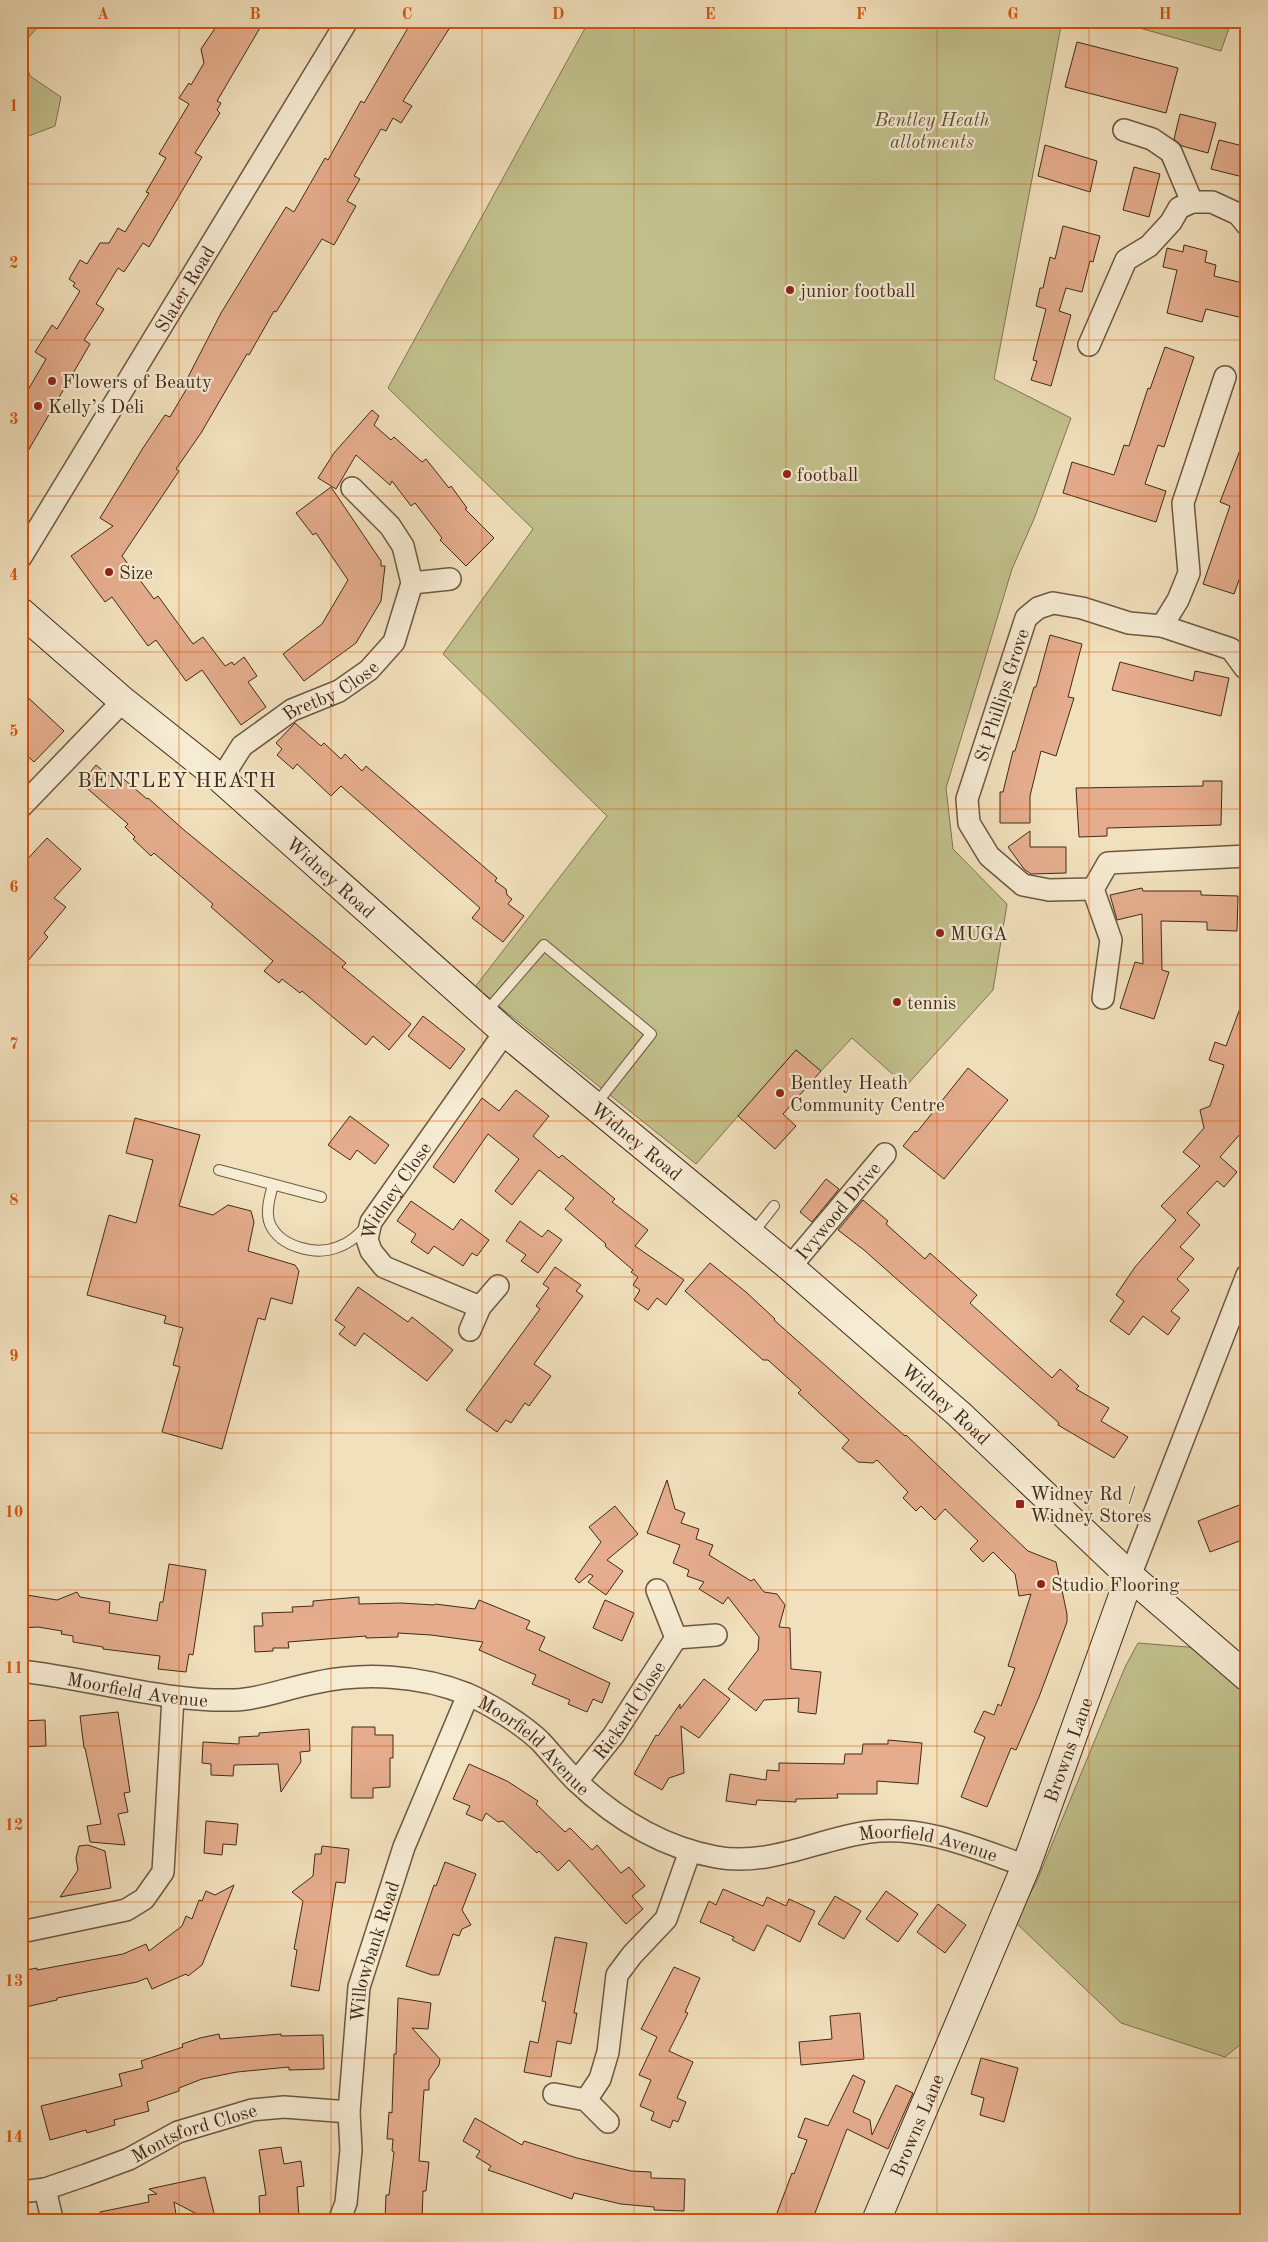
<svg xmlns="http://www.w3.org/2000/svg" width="1268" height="2242" viewBox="0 0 1268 2242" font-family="'Old Standard TT',serif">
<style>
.green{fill:#c1c08c;stroke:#817553}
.building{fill:#e5ad8d;stroke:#412a1a}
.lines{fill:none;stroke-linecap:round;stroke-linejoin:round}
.lane-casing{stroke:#6d5842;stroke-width:12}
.street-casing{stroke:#6d5842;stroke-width:24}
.secondary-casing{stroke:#412a1a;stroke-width:30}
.lane{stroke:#f6ebd3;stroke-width:10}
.street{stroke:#f6ebd3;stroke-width:21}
.secondary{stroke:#f6ebd3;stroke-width:28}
.grid{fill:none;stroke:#d7540d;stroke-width:1;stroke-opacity:0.55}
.poi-dot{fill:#8f2418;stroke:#f6ebd3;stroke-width:2}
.labels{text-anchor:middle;stroke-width:4.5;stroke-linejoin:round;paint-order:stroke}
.park-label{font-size:19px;font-style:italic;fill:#615036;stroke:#f6ebd3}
.street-label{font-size:19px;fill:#412a1a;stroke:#f6ebd3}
.poi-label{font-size:19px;fill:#412a1a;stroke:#f6ebd3;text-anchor:start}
.quarter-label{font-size:21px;letter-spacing:1px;fill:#412a1a;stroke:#f6ebd3}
.neatline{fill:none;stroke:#d7540d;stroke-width:2}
.grid-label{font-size:16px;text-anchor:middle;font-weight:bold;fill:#d7540d}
</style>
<rect width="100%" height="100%" fill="#f1e0bc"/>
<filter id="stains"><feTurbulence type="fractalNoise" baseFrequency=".004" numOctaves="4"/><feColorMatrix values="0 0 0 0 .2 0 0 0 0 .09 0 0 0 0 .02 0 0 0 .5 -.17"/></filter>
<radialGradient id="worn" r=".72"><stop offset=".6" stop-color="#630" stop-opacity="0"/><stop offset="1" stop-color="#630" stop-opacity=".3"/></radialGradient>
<g class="green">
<polygon points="21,21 43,21 21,46"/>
<polygon points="589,21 818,21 822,23 822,21 1062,21 994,379 1071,418 1034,519 1012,569 946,788 953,849 1007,904 993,990 906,1086 852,1038 821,1071 796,1050 696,1164 475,987 607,816 443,654 533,529 388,388"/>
<polygon points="1115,21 1219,21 1230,25 1221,51"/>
<polygon points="21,47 30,76 61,97 55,126 21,139"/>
<polygon points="1138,1643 1200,1648 1247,1693 1247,2039 1225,2057 1121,2023 1014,1921 1036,1883 1125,1667"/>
</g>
<g class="building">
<polygon points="220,21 264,21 217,101 221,103 217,110 220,113 195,153 202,157 149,247 143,243 124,272 118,268 96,304 104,309 84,340 90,344 21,463 21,426 26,413 21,410 21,402 46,359 35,352 52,325 57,329 80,291 73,286 75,283 69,279 80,260 87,264 100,243 109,243 118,228 125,232 149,193 146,192 166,158 159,154 189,104 179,98 189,83 191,85 204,63 201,49"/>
<polygon points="412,21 454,21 403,101 412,106 401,123 393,118 386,131 381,129 354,176 360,179 347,201 356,206 334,245 322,239 276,312 274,311 249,355 247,354 201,433 176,469 179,471 122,556 154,599 158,596 193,644 203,637 225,666 232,662 234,665 244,657 257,676 248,682 266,707 241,725 202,670 186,681 156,640 148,646 112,597 105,602 71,556 113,526 100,518 143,448 165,415 170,417 190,383 186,381 221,313 286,207 294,212 325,158 328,160 361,101 364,103"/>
<polygon points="1077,42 1178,68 1166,113 1065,87"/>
<polygon points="1180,114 1216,123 1208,153 1182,146 1174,139"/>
<polygon points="1219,140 1247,147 1247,178 1211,169"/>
<polygon points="1045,145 1097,161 1090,192 1038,176"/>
<polygon points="1134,167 1160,174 1149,217 1123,210"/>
<polygon points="1063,226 1100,236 1093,262 1090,261 1082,292 1066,288 1059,311 1071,315 1051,386 1031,380 1037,361 1033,360 1046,309 1036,306 1040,288 1043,288 1050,257 1055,259"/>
<polygon points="1184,245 1207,251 1205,262 1216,265 1214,276 1247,284 1247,319 1206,309 1202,322 1167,313 1177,270 1163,267 1167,248 1183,252"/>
<polygon points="1165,347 1194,357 1164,447 1158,445 1145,484 1166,491 1156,522 1063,493 1072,462 1114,475 1124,445 1129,446 1148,388 1150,389"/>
<polygon points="372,410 379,416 374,425 391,440 394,437 422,462 426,459 449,488 451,486 467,508 465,509 494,538 466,566 440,540 442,538 415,503 411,506 392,481 390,485 356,455 336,489 318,478 334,453"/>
<polygon points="1245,437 1247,437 1247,558 1234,594 1203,584 1230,506 1220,502"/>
<polygon points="331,487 381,561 381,566 385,566 381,601 356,643 304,681 283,654 322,624 348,580 316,533 313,535 296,513"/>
<polygon points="1050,635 1082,644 1068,697 1074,698 1056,756 1041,751 1030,796 1030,823 1000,823 1000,792 1003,792 1013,751 1015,751 1034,687 1036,687"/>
<polygon points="1120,662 1193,681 1195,671 1229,678 1221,716 1112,690"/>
<polygon points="21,691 64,731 34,762 21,750"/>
<polygon points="295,723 321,746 324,743 341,759 345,754 362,771 366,766 497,878 495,881 506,889 507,895 512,899 508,904 524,916 503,942 472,918 480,908 341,786 331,796 297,764 293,769 277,755 282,749 276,743"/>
<polygon points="96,765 113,779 118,774 147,799 148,798 184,830 346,963 342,967 411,1024 389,1050 373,1036 366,1045 302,991 300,993 282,979 279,983 264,971 273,961 211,907 213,904 154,853 151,856 133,839 135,837 125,827 128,824 81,783"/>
<polygon points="1203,781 1222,781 1221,825 1107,828 1107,836 1079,837 1076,788 1203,786"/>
<polygon points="1030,831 1030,847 1066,847 1066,873 1031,874 1024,869 1008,847"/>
<polygon points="47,838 81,869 54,898 66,907 44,933 48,937 21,969 21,866"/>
<polygon points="1142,888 1143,891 1201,891 1201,895 1238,896 1237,931 1207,930 1207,922 1161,921 1162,970 1169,972 1154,1019 1120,1008 1135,962 1143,964 1142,914 1117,920 1110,895"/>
<polygon points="1245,995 1247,1126 1220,1157 1237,1172 1224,1187 1217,1181 1187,1213 1200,1225 1180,1247 1194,1259 1177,1279 1189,1290 1171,1311 1180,1318 1168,1335 1143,1316 1129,1335 1110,1321 1124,1301 1116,1295 1135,1267 1176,1220 1161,1206 1200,1166 1183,1152 1204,1128 1200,1110 1210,1106 1224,1065 1209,1060 1215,1042 1226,1046"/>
<polygon points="423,1016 465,1049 450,1069 408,1036"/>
<polygon points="796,1050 821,1071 783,1114 796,1126 775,1149 738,1116"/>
<polygon points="968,1068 1008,1100 944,1179 903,1146 915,1131 917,1132"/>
<polygon points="516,1090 549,1116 533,1136 559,1158 562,1155 615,1199 612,1202 648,1230 635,1246 684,1280 666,1305 657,1298 648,1310 634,1300 640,1290 633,1285 638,1277 631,1272 633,1270 605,1246 606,1244 565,1209 574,1198 539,1170 512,1205 495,1191 519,1159 488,1134 454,1183 433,1167 482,1098 499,1111"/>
<polygon points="350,1116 389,1145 375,1164 357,1150 350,1160 328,1145"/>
<polygon points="135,1118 200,1135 179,1206 213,1215 228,1205 251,1211 254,1222 248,1251 295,1265 299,1271 292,1304 271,1298 265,1320 258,1318 222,1449 162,1432 180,1367 173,1365 183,1328 164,1323 166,1316 87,1295 109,1215 136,1223 153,1160 126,1153"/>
<polygon points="826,1179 839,1189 812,1222 800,1212"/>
<polygon points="863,1200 888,1221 886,1224 925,1259 930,1253 977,1295 970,1303 1052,1378 1060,1369 1079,1386 1076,1389 1109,1408 1101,1421 1128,1437 1114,1458 1058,1425 1059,1423 864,1250 838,1230"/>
<polygon points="411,1201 453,1230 461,1219 489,1240 477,1256 472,1253 463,1266 434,1246 428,1254 411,1242 416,1234 397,1221"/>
<polygon points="520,1221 542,1237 548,1230 562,1240 538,1273 521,1261 526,1255 506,1241"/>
<polygon points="710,1263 746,1292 775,1319 774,1320 905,1436 906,1435 1028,1551 1056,1562 1067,1614 1067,1622 1039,1697 1016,1750 1011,1748 987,1807 961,1797 985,1737 974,1732 984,1711 994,1715 998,1704 1001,1706 1015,1668 1008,1666 1031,1594 1019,1596 1015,1574 993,1552 983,1562 970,1549 978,1541 945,1509 935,1520 921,1506 916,1511 903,1498 908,1492 877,1460 873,1463 858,1462 842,1448 849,1440 798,1393 801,1390 768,1360 763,1360 685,1291"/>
<polygon points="555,1267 581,1285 576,1291 583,1296 534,1364 551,1376 529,1406 525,1403 511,1423 506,1420 497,1432 466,1410 540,1309 536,1306 549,1288 543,1284"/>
<polygon points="358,1287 408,1322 412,1317 453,1350 427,1381 364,1333 355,1346 339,1334 345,1327 335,1320"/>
<polygon points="667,1480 675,1509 685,1513 681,1523 699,1529 696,1539 713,1545 709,1555 751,1581 754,1579 764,1592 777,1594 785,1605 779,1627 790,1628 791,1669 821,1672 816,1714 798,1712 799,1698 764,1700 756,1711 728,1689 758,1650 759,1637 728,1597 723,1604 699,1589 704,1582 687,1576 689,1570 673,1563 680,1545 647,1533"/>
<polygon points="1242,1504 1247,1517 1247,1525 1241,1527 1245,1539 1210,1552 1198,1521"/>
<polygon points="615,1506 638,1534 607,1560 623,1571 606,1595 588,1582 593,1576 590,1574 579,1583 575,1579 601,1542 589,1527"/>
<polygon points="169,1564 206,1570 193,1655 189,1654 186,1672 158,1669 160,1656 103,1649 103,1647 73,1642 73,1636 61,1634 62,1631 38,1627 21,1628 21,1594 57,1600 77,1592 80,1597 110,1602 109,1613 157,1621 160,1602 163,1602"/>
<polygon points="359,1597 359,1604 401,1603 434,1605 435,1604 475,1609 479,1600 530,1621 526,1629 545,1637 539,1650 610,1683 602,1703 593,1699 587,1712 568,1704 570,1700 532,1684 536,1675 479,1650 483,1642 431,1635 398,1633 398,1637 366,1638 366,1636 288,1642 289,1648 273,1648 273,1651 255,1652 254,1626 263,1626 262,1613 293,1612 292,1607 313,1606 313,1601"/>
<polygon points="605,1600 634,1613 622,1641 593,1628"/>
<polygon points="704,1679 730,1699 699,1738 681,1726 684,1773 669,1778 662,1790 634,1774 656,1735 658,1736 680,1704 680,1709"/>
<polygon points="118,1712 130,1792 124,1793 128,1812 118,1814 125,1845 90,1842 87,1826 101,1824 85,1748 84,1748 80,1716"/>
<polygon points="45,1720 46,1746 21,1747 21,1721"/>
<polygon points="352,1727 375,1727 375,1735 393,1735 393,1758 390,1758 390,1787 373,1788 373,1798 351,1798"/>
<polygon points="309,1729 310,1751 300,1752 301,1762 281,1792 278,1764 234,1765 233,1776 211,1775 211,1764 202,1763 203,1742 239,1744 239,1737 259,1736 259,1733"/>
<polygon points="888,1740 922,1743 918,1784 877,1781 877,1794 837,1794 838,1798 796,1799 796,1802 757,1800 756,1805 726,1801 730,1774 766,1780 767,1770 779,1771 779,1763 844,1764 845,1754 862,1754 863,1744 888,1744"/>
<polygon points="469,1764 507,1781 538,1801 536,1804 565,1832 570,1828 592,1850 597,1845 621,1873 629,1867 645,1886 632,1896 643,1909 626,1924 569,1860 558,1871 539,1851 537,1853 503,1821 498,1822 486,1813 482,1821 466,1814 470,1806 453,1799"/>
<polygon points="206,1821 238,1824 236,1845 223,1844 222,1855 204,1853"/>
<polygon points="88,1845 105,1851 111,1888 60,1897 78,1870 76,1858 79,1846"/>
<polygon points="322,1846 349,1849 345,1883 336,1882 319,1991 291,1986 297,1950 294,1949 303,1901 292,1892 313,1876 315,1854 321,1854"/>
<polygon points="445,1862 476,1874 462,1910 471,1925 462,1929 459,1936 453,1934 439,1975 432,1975 406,1966 434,1885 436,1886"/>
<polygon points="234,1885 202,1965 188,1976 186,1974 152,1989 147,1978 137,1982 57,1998 57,2000 21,2008 21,1971 37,1968 37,1970 123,1954 146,1944 149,1951 182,1926 186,1916 192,1919 199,1900 202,1901 206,1891 215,1895"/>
<polygon points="723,1889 763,1906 767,1897 786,1906 789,1899 815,1911 800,1942 767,1925 754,1951 732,1940 734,1937 700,1922 709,1901 716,1905"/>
<polygon points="886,1891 918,1914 898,1942 866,1919"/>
<polygon points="835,1896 861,1911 844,1939 818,1924"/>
<polygon points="938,1904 966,1925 945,1953 917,1932"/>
<polygon points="555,1937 587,1943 574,2013 577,2013 571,2044 557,2041 551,2077 524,2072 530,2041 538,2043 546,2002 542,2001"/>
<polygon points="674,1967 700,1978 685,2012 688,2013 669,2051 693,2062 677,2098 686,2102 678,2122 673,2120 670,2128 651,2120 654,2112 640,2106 651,2080 639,2075 657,2037 641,2029"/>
<polygon points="398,1998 431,2003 428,2029 412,2028 440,2059 439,2065 429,2080 429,2090 424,2090 419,2161 429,2162 426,2191 423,2191 422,2221 385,2221 386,2195 389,2195 394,2152 392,2151 393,2139 387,2139 389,2112 392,2113 394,2054 396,2054"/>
<polygon points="860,2013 864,2059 801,2065 799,2042 832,2039 830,2016"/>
<polygon points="219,2034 220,2039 281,2034 281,2036 323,2035 324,2069 289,2070 289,2067 237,2072 202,2079 179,2088 179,2091 147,2102 149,2111 114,2120 115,2125 87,2133 86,2130 50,2140 41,2106 122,2086 119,2074 143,2068 141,2061 183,2047 182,2044 200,2038"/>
<polygon points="981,2058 1018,2068 1004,2122 980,2115 984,2098 971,2094"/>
<polygon points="853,2075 865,2081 853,2112 870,2120 872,2135 896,2085 913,2093 888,2149 847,2129 812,2221 774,2221 792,2173 794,2174 807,2140 798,2137 805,2118 828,2126"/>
<polygon points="475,2118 522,2145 524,2141 577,2158 631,2171 651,2172 651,2178 685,2179 684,2211 654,2210 654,2207 621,2204 574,2193 572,2199 488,2170 491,2166 476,2157 480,2151 463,2141"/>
<polygon points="281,2147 284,2164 301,2161 304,2186 297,2187 299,2218 284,2219 284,2221 260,2221 259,2196 266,2195 259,2150"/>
<polygon points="205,2177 216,2221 210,2221 174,2202 177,2221 101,2221 100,2212 149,2202 148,2195 157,2194 149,2189"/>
</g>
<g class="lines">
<defs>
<g id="lane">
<polyline points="486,1012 544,945 651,1034 596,1104"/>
<polyline points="219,1170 321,1197"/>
<path d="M273,1185C270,1196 265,1212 270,1224C280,1247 316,1256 338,1247C350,1243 358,1235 367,1226"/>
<polyline points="752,1234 774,1206"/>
</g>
<g id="street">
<polyline points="1124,130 1152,139 1171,152 1192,202"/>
<polyline points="1089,345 1126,260 1149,246 1171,222 1179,208 1192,202 1212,202 1238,214 1247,225"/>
<polyline points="1225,377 1183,503 1189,573 1178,600 1162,626 1129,623 1082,608 1053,603 1038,608 1026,618 967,799 969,823 989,856 1023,885 1049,890 1093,889 1108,863 1247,856"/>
<path id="s1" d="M21,557L347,21"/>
<polyline points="412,583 450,579"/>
<polyline points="1162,626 1231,649 1245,668"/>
<path id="s2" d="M221,779L242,746L292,710L339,691L369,670L394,642L412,583L403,546L390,526L352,488"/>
<polyline points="21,807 123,701"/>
<polyline points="1093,889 1111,940 1103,998"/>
<path id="s3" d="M790,1267L885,1154"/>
<path id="s4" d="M480,1307L384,1267L371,1251L367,1239L371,1222L505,1032"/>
<polyline points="470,1330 480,1307 498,1286"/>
<polyline points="1130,1576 1247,1275"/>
<polyline points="657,1590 676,1638 716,1635"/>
<path id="s5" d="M21,1671C93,1679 162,1702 235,1700C262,1699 287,1688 314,1683C363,1672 420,1675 467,1694C490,1704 522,1724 540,1741C552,1754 563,1768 576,1781C616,1819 661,1847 716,1857C769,1867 818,1839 869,1832C924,1825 975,1848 1026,1866"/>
<path id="s6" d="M577,1781L613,1736L676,1638"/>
<polyline points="21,1932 126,1910 144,1899 163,1872 173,1697"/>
<polyline points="554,2094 586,2100 608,2122"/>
<polyline points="586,2100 600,2079 608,2052 617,1975 632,1955 666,1919 690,1851"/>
<polyline points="45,2189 52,2219"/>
<path id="s7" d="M21,2192L45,2189L86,2175L129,2159L178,2132L252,2110L284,2107L349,2112"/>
<path id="s8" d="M339,2221L346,2203L351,2150L349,2112L359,1987L404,1847L468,1695"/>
</g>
<g id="secondary">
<path id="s9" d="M21,612L123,701L221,779L505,1032L790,1267L959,1414L1130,1576L1247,1677"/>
<path id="s10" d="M876,2221L1026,1866L1130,1576"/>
</g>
</defs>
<use href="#lane" class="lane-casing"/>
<use href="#street" class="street-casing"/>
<use href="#secondary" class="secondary-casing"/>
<use href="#lane" class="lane"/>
<use href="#street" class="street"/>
<use href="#secondary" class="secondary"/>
</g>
<path class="grid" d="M179,21V2221M331,21V2221M482,21V2221M634,21V2221M786,21V2221M937,21V2221M1089,21V2221M21,184H1247M21,340H1247M21,496H1247M21,652H1247M21,809H1247M21,965H1247M21,1121H1247M21,1277H1247M21,1433H1247M21,1590H1247M21,1746H1247M21,1902H1247M21,2058H1247"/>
<g class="poi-dot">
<circle cx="790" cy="290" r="5"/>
<circle cx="52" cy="381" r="5"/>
<circle cx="38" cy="406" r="5"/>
<circle cx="787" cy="474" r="5"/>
<circle cx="109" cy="572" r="5"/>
<circle cx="940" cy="933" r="5"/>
<circle cx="897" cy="1002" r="5"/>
<circle cx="780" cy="1093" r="5"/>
<rect x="1015" y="1499" width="10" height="10" rx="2.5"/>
<circle cx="1041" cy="1584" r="5"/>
</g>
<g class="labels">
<g class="park-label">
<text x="932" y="126">Bentley Heath<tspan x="932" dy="22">allotments</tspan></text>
</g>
<g class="street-label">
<text dy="7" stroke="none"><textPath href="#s1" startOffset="314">Slater Road</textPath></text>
<text dy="7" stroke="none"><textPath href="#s2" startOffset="144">Bretby Close</textPath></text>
<text transform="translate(1001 695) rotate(-72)" y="7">St Phillips Grove</text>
<text dy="7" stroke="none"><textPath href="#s9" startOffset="408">Widney Road</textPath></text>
<text dy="7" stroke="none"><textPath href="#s9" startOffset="812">Widney Road</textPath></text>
<text dy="7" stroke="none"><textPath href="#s4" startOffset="194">Widney Close</textPath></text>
<text dy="7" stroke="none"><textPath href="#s3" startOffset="74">Ivywood Drive</textPath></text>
<text dy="7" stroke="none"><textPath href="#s9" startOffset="1218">Widney Road</textPath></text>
<text dy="7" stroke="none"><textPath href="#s5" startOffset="118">Moorfield Avenue</textPath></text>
<text dy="7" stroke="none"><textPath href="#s6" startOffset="88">Rickard Close</textPath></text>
<text dy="7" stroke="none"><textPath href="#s5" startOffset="538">Moorfield Avenue</textPath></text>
<text dy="7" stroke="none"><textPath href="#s10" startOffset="509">Browns Lane</textPath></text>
<text dy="7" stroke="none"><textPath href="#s5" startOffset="972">Moorfield Avenue</textPath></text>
<text dy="7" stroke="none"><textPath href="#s8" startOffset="274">Willowbank Road</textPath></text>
<text dy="7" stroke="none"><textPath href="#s10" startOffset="104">Browns Lane</textPath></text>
<text dy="7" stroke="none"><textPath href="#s7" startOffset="184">Montsford Close</textPath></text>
</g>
<g class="poi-label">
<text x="800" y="297">junior football</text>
<text x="62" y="388">Flowers of Beauty</text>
<text x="48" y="413">Kelly’s Deli</text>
<text x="797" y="481">football</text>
<text x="119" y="579">Size</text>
<text x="950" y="940">MUGA</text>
<text x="907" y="1009">tennis</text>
<text x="790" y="1089">Bentley Heath<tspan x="790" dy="22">Community Centre</tspan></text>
<text x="1030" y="1500">Widney Rd /<tspan x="1030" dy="22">Widney Stores</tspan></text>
<text x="1051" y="1591">Studio Flooring</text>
</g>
<g class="quarter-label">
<text x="177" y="787">BENTLEY HEATH</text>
</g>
</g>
<rect width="1268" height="2242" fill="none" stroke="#f1e0bc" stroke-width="55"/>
<rect x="28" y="28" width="1212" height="2186" class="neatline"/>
<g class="grid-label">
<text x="103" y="19">A</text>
<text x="255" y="19">B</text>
<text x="407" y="19">C</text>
<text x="558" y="19">D</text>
<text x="710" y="19">E</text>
<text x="861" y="19">F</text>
<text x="1013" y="19">G</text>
<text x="1165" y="19">H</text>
<text x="14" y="111">1</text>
<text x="14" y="268">2</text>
<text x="14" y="424">3</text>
<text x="14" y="580">4</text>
<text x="14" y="736">5</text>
<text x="14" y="892">6</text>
<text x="14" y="1049">7</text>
<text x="14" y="1205">8</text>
<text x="14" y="1361">9</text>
<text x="14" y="1517">10</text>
<text x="14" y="1673">11</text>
<text x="14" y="1830">12</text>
<text x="14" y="1986">13</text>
<text x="14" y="2142">14</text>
</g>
<rect width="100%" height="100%" filter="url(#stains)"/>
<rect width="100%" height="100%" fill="url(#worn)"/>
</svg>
